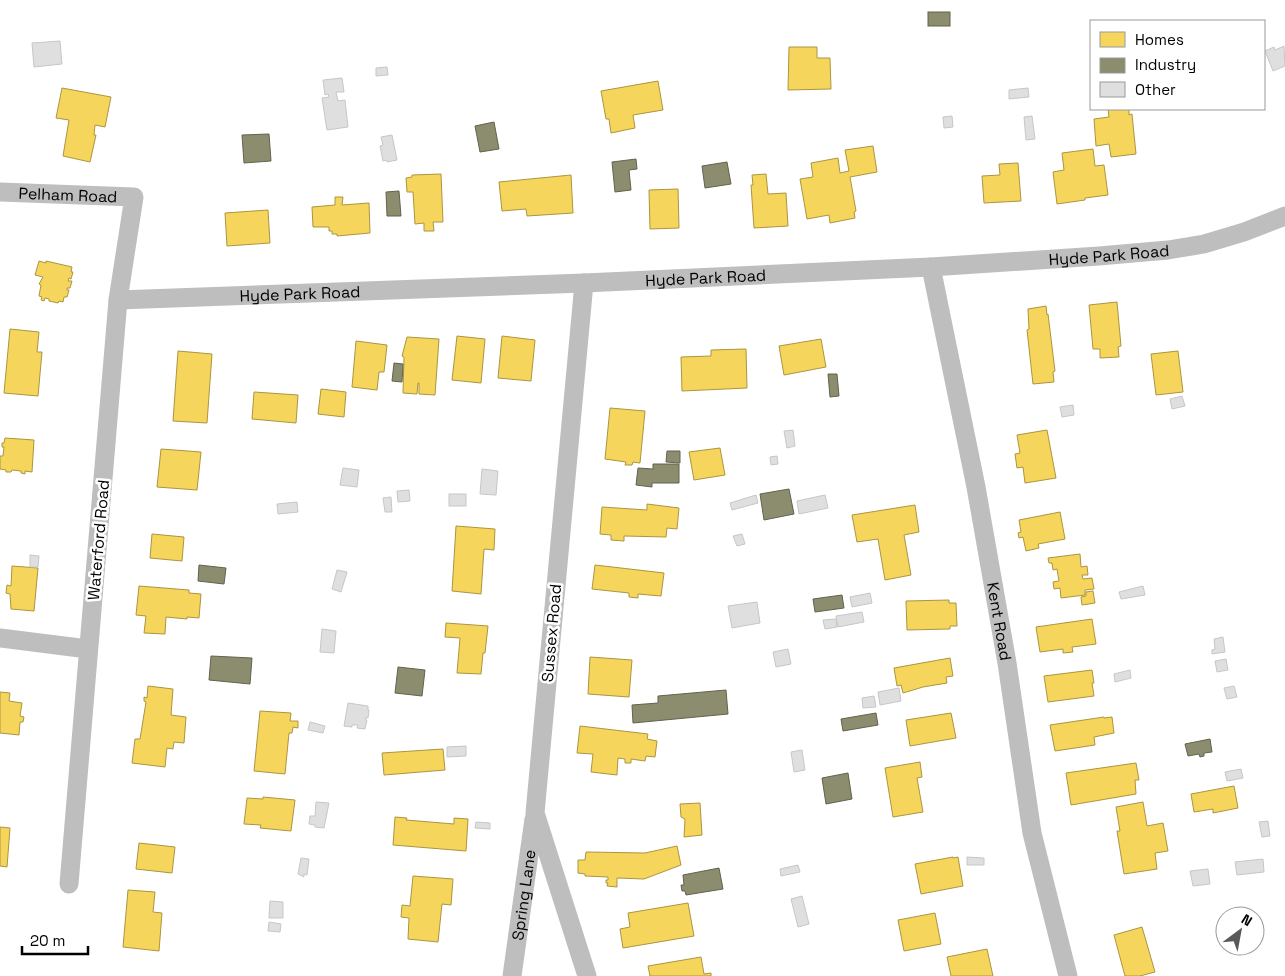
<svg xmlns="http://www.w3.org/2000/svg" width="1285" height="976" viewBox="0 0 1285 976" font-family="'Space Grotesk',sans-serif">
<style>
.homes{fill:#f6d55c;stroke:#ac9540}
.industry{fill:#8c8c6e;stroke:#62624d}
.building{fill:#dfdfdf;stroke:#c7c7c7}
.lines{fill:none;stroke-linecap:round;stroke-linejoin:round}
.street{stroke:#bebebe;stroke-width:19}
.labels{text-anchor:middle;stroke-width:5;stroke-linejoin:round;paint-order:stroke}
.street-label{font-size:16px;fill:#000;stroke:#fff}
</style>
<rect width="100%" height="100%" fill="#fff"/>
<g class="homes">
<polygon points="789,47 817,47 817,58 830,58 831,89 788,90"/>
<polygon points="658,81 663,110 633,115 635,128 611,133 609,119 606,119 601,91"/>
<polygon points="62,88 111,97 105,127 95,125 94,135 96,135 90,162 63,156 69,120 56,118"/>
<polygon points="1108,109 1129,109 1129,115 1132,114 1136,154 1111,157 1109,144 1096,146 1094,119 1109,117"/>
<polygon points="873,146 877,172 850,177 856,211 854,212 855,218 830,223 829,215 807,219 800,179 813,177 811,163 838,158 840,173 849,171 845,150"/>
<polygon points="1093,149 1095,166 1104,165 1108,195 1085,198 1085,200 1057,204 1053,172 1064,170 1062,153"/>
<polygon points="1018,163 1021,201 984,203 982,176 1000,175 999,164"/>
<polygon points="441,174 443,222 433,222 434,231 424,231 424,223 415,224 413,192 407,192 406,178 412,177 412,175"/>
<polygon points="766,174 768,194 786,193 788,226 754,228 751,185 753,185 752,175"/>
<polygon points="571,175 573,213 527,216 526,209 502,211 499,182"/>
<polygon points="678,189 679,228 650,229 649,190"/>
<polygon points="335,197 343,197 342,205 369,203 370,233 337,236 337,234 332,234 332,231 329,231 329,227 313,227 312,207 335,205"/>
<polygon points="268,210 270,243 227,246 225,213"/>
<polygon points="39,261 46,263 46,261 72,267 71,272 73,272 71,279 69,278 68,281 72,281 70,288 67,288 67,290 69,290 67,297 64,297 63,302 59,301 58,303 49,301 49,299 45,298 44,301 41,300 42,297 39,296 41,285 39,284 43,277 35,275"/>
<polygon points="1117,302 1121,346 1118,347 1119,357 1100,358 1100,349 1093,349 1089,305"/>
<polygon points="1046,306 1047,315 1048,314 1055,371 1053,372 1054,382 1033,384 1027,330 1029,329 1028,309"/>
<polygon points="10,329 39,332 37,352 42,352 38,396 4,393"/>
<polygon points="457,336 485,339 481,383 452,380"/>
<polygon points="502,336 535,340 531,381 498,378"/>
<polygon points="407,337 439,339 435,395 419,394 419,383 418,383 417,394 403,393 404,357 402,356"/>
<polygon points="821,339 826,367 784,375 779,346"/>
<polygon points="356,341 387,345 384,372 379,372 377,390 352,387"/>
<polygon points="746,349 747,388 682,391 681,357 711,356 711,350"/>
<polygon points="178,351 212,354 207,423 173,421"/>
<polygon points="1178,351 1183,392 1156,395 1151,354"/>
<polygon points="321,389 346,392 344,417 318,414"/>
<polygon points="254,392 298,395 296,423 252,419"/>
<polygon points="610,408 645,411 640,463 633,462 632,465 625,465 626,462 605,459"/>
<polygon points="1047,430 1056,478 1025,483 1023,467 1017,468 1015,454 1020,453 1017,435"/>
<polygon points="5,438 34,440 32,472 25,471 25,474 21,473 21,471 12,470 11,472 6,472 6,470 0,469 0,456 3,456 4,447 2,447 2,443 4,443"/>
<polygon points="720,448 725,475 694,480 689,452"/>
<polygon points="161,449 201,452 197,490 157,487"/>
<polygon points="647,504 679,508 677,529 667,528 666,537 624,536 624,541 611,540 611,535 600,534 602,507 647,510"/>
<polygon points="915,505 919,532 904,535 911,575 885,580 878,539 857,542 852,515"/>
<polygon points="1060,512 1065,539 1038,544 1039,548 1026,551 1023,537 1019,538 1018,533 1021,532 1019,520"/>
<polygon points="456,526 495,529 494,550 484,549 481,594 452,591"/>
<polygon points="152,534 184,537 182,561 150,558"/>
<polygon points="1080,554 1081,567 1087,566 1088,575 1082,575 1083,579 1092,578 1094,589 1085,590 1085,595 1061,598 1060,588 1054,589 1053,582 1059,581 1057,569 1053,570 1052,563 1049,563 1048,558"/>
<polygon points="595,565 664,573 661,596 638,594 638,598 629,597 629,593 592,589"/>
<polygon points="12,566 38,568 34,611 11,609 10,594 6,593 7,585 11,586"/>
<polygon points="139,586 189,590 189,593 201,594 199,618 187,617 187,619 166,617 165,634 144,633 146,616 136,615"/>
<polygon points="1093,591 1095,603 1082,605 1081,597 1086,596 1086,592"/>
<polygon points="949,600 949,603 956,603 957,626 950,626 950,629 907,630 906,601"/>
<polygon points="1092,619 1096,644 1072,647 1073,652 1063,653 1063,649 1040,652 1036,627"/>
<polygon points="446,623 488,626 485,653 483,653 481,674 457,673 460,638 445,637"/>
<polygon points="590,657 632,660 629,697 588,694"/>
<polygon points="950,658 953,676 946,677 947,683 923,687 903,693 901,685 897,686 894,668"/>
<polygon points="1092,670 1094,683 1092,683 1094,696 1048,702 1044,676"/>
<polygon points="148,686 173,689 171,715 186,717 184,743 174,742 173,749 167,748 165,767 132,763 135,739 140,739 146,702 144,701 144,697 147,698"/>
<polygon points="0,692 10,693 9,701 22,703 20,716 24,717 23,722 20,722 19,735 0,733"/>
<polygon points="260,711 291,713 290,721 298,721 298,728 293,727 292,733 289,733 285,774 254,771"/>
<polygon points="951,713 956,738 910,746 906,720"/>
<polygon points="1104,717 1104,718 1112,717 1114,733 1094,737 1095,745 1055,751 1050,725"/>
<polygon points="580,726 648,734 647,739 657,741 655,757 646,756 645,761 631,759 631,763 625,763 625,759 618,758 617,775 591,772 593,754 577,753"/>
<polygon points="443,749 445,770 384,775 382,753"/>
<polygon points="920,762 922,777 917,778 923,812 893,817 885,768"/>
<polygon points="1136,763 1139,780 1135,780 1136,794 1071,805 1066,773"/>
<polygon points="1234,786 1238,808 1213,813 1213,809 1194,812 1191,794"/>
<polygon points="263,797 295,800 291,831 260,828 261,825 244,824 247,798 263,799"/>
<polygon points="1143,802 1147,826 1163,823 1168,851 1155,853 1157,869 1124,874 1117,831 1120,831 1116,807"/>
<polygon points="700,803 702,835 684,837 685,819 681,817 680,804"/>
<polygon points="395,817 407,818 406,820 454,824 454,818 468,819 466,851 393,845"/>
<polygon points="0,827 10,828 7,867 0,866"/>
<polygon points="139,843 175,847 172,873 136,869"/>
<polygon points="677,846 681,865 644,879 617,878 617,887 607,886 608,883 606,883 606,880 608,880 608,877 585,876 585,874 578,873 578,860 585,860 586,852 645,853"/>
<polygon points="953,857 953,858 958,857 963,886 921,894 915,864"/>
<polygon points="413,876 453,879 451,905 442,904 438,942 408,939 409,918 401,917 402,905 410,906"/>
<polygon points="128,890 155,892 153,912 162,913 159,951 123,947"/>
<polygon points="688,903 694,936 623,948 620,929 630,927 628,913"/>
<polygon points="935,913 941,944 904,951 898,920"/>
<polygon points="1142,927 1155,972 1140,976 1125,976 1114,935"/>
<polygon points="987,949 993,976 951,976 947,957"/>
<polygon points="701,957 704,974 711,973 711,976 650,976 648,966"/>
</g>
<g class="industry">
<rect x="928" y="12" width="22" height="14"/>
<polygon points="494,122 499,149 480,152 475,126"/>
<polygon points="269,134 271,161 244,163 242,135"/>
<polygon points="636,159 637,169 629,170 631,190 615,192 612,162"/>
<polygon points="727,162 731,184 705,188 702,166"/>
<polygon points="399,191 401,216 387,216 386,192"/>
<polygon points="394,363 403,364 402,382 392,381"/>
<polygon points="828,374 837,374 839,396 830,397"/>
<polygon points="667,451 680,451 680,463 666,462"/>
<polygon points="653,464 679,464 679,483 652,483 652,487 636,485 638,468 653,469"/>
<polygon points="789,489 794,514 764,520 760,494"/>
<polygon points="199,565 226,568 224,584 198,581"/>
<polygon points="842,595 844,608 815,612 813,599"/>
<polygon points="211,656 252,658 250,684 209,680"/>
<polygon points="398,667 425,670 422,696 395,693"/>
<polygon points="726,690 728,714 633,723 632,705 658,703 658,696"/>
<polygon points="876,713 878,725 843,731 841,719"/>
<polygon points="1210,739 1212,752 1204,753 1204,756 1200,757 1199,754 1188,756 1185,744"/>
<polygon points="848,773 852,799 826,804 822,778"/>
<polygon points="719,868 723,889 686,895 685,891 682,891 681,885 684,885 683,875"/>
</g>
<g class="building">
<polygon points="60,41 62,64 34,67 32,43"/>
<polygon points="1284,46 1285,66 1273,71 1265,51 1274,47 1275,50"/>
<polygon points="387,67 388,75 376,76 376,68"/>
<polygon points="342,78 344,92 336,92 338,101 345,100 348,127 327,130 322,98 329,97 328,94 325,95 323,80"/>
<polygon points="1028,88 1029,97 1009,99 1009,90"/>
<polygon points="952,116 953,127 944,128 943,117"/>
<polygon points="1032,116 1035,139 1026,140 1024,117"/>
<polygon points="392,135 397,160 387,162 387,160 383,161 380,146 383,145 381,137"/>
<polygon points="1182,396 1185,406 1172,409 1170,399"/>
<polygon points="1073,405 1074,415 1062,417 1060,407"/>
<polygon points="793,430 795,446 787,448 784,431"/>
<polygon points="777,456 778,464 771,465 770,457"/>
<polygon points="343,468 359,470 357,487 340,485"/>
<polygon points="482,469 498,471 496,495 480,494"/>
<polygon points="409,490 410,501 398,502 397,491"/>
<rect x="449" y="494" width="17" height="12"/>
<polygon points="756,495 758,503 732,510 730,503"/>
<polygon points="825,495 828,508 799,514 797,501"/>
<polygon points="391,497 392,512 385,512 383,498"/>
<polygon points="297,502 298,512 278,514 277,504"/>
<polygon points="742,534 745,544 737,546 733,536"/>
<polygon points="30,555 39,556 38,567 30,567"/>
<polygon points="337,570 347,572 341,592 332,589"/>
<polygon points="1143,586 1145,595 1121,599 1119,592"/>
<polygon points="870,593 872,603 852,607 850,597"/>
<polygon points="757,602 760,623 732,628 728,606"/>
<polygon points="862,612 864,622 838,627 836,616"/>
<polygon points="836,619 837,627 825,629 823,620"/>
<polygon points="322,629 336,631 334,653 320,652"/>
<polygon points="1223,637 1225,652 1212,654 1212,650 1215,649 1214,639"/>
<polygon points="788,649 791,664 776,667 773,652"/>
<polygon points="1226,659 1228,670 1217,672 1215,661"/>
<polygon points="1130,670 1131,678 1115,682 1114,674"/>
<polygon points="1234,686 1237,697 1227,699 1224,688"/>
<polygon points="899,688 901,701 880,705 878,692"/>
<polygon points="874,696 876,707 863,708 862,698"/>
<polygon points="348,703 368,706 368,710 369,710 368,718 366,717 366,720 367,720 365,729 357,728 358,725 352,725 352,727 344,726"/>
<polygon points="310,722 325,726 323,733 308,730"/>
<polygon points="466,746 466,756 447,757 447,747"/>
<polygon points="802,750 805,770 794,772 791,752"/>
<polygon points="1241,769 1243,778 1227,781 1225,772"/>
<polygon points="316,802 329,803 324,828 315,827 315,825 309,824 310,816 315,816"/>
<polygon points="1268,821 1270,836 1262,837 1259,822"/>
<polygon points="476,822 490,823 490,829 475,828"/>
<polygon points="967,857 984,858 984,865 967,865"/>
<polygon points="301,858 309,859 307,875 304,874 304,877 298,874"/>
<polygon points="1263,859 1264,872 1237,875 1235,862"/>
<polygon points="798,865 800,872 781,876 780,869"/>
<polygon points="1208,869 1210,884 1193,886 1190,871"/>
<polygon points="802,896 809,924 798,927 791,899"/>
<polygon points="270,901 283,902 283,918 269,918"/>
<polygon points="269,922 281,924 280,932 268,931"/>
</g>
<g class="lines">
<g class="street">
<path id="s1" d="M0,192L134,197L118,300L69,884"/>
<path id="s2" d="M931,267L976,487L1007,663L1032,833L1068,976"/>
<polyline points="584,283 535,813 587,976"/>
<path id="s3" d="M118,300L584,283L931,267L1099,256L1168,250L1204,244L1244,232L1285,216"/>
<polyline points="0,638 88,649"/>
<path id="s4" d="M512,976L534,819"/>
</g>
</g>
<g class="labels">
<g class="street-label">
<text dy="6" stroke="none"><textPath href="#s1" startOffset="68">Pelham Road</textPath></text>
<text dy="6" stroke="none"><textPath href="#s3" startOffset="992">Hyde Park Road</textPath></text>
<text dy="6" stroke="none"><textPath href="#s3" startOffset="588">Hyde Park Road</textPath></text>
<text dy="6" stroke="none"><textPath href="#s3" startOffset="182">Hyde Park Road</textPath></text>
<text transform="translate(98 540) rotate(-85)" y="6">Waterford Road</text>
<text dy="6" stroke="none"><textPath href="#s2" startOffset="361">Kent Road</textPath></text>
<text transform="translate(551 633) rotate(-85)" y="6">Sussex Road</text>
<text dy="6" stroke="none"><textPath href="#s4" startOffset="82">Spring Lane</textPath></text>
</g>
</g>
<rect x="1090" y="20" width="175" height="90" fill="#ffffff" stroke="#999999"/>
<rect x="1100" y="32" width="25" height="15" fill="#f6d55c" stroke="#999999"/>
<text x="1135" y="45" font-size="15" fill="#000000">Homes</text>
<rect x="1100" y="58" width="25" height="15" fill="#8c8c6e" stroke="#999999"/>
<text x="1135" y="70" font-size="15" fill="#000000">Industry</text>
<rect x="1100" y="82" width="25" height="15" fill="#dfdfdf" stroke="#999999"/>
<text x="1135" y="95" font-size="15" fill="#000000">Other</text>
<g transform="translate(1240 931) rotate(32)"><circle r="24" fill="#ffffff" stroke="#999999"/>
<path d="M0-4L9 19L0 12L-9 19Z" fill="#595959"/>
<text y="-8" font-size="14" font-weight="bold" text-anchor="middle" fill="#000000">N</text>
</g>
<path d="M22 946v8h66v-8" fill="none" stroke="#000000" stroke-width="2.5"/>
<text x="30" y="946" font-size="15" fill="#000000" stroke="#ffffff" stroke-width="4" paint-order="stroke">20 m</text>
</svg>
